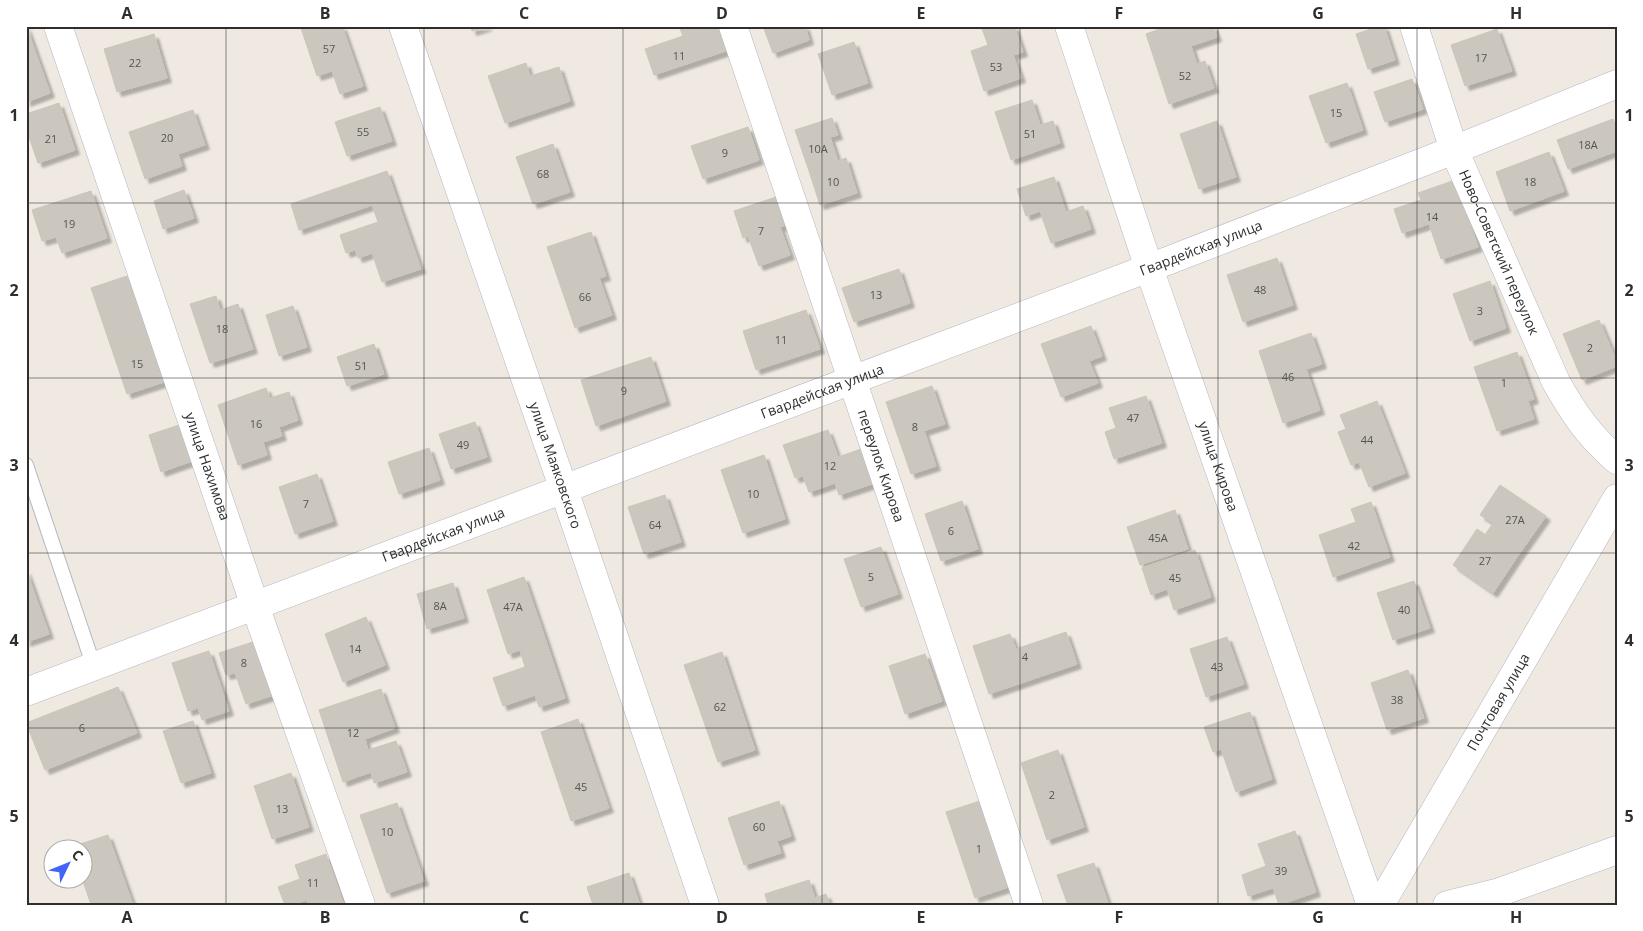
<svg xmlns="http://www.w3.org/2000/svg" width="1643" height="931" viewBox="0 0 1643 931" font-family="'Open Sans',sans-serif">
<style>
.building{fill:#cbc7bf;stroke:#cbc5ba;filter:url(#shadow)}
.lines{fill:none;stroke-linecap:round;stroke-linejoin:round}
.lane-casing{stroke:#b4b7c1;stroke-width:16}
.street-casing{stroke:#b4b7c1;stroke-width:29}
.secondary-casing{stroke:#b4b7c1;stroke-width:29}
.lane{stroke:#fff;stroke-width:14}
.street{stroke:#fff;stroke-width:28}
.secondary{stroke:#fff;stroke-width:28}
.grid{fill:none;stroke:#2e2e2e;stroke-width:1;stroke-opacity:0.55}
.labels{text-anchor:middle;stroke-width:4.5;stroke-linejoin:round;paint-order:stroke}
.number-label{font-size:11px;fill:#555452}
.street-label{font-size:14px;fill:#2e2e2e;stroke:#fff}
.neatline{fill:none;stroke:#2e2e2e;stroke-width:2}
.grid-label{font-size:16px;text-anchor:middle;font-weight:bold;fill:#2e2e2e}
</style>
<defs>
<filter id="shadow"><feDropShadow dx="4.5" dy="4.5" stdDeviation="1" flood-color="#0004"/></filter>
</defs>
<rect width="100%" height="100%" fill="#efe9e1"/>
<g class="building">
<polygon points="26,26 50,93 26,102"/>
<polygon points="307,26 342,26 363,86 340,94 332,71 317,76 301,28"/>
<polygon points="471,26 488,26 472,31"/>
<polygon points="679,26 721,26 729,50 654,75 645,49 683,36"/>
<polygon points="763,26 805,26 809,40 773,53"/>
<polygon points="981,26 1014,26 1023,52 1013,55 1021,78 984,91 971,51 988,45"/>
<polygon points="1168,26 1213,26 1217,37 1191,46 1197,64 1205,61 1214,88 1169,104 1146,34"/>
<polygon points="1380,26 1384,26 1395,60 1368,69 1356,34"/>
<polygon points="1497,29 1512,71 1465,86 1451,45"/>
<polygon points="154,34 167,78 117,92 104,49"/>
<polygon points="854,42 868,83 832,95 818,54"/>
<polygon points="526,63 530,76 559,67 570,101 505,123 488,76"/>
<polygon points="1412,79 1423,109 1385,122 1374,92"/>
<polygon points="1347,83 1363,130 1326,143 1309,96"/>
<polygon points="1032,100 1040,125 1053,121 1060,143 1011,160 995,112"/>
<polygon points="59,103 75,150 38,163 26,128 26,114"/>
<polygon points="380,107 392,141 347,156 335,122"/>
<polygon points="193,110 205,145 178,154 182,166 145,179 129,132"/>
<polygon points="832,118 838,135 830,137 838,161 809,171 795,130"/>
<polygon points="1613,119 1617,129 1617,151 1568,169 1557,140"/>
<polygon points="1217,121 1236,177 1199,189 1180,134"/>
<polygon points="748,127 759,160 703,179 691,146"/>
<polygon points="553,144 570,192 533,204 516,157"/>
<polygon points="1549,152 1564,191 1510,211 1496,172"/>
<polygon points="846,158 857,193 820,205 809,171"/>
<polygon points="387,171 421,269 382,282 372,253 358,258 355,250 346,253 340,235 378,222 372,205 299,230 291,204"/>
<polygon points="1054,177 1066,212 1083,206 1091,229 1051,243 1040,211 1026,216 1017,189"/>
<polygon points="1455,180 1478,247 1441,259 1429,224 1402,233 1394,209 1421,200 1418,193"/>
<polygon points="184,190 194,218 163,229 154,201"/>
<polygon points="91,191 107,238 62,253 56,237 42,241 32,210"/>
<polygon points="782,195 791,223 780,227 790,255 759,266 748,236 743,238 734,211"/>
<polygon points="591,232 606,276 599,278 612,315 575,328 547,247"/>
<polygon points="1277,258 1293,305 1243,322 1227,275"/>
<polygon points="899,269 910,303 854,322 842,288"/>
<polygon points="127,276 148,334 111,347 91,288"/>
<polygon points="1490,281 1506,328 1470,341 1453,294"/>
<polygon points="216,296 220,310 238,304 253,349 210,363 190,304"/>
<polygon points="293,306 307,347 279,356 266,315"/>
<polygon points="806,310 820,349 756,370 743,331"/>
<polygon points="1599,320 1617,362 1617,366 1582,380 1563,334"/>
<polygon points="1091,326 1102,356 1089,361 1098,383 1061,397 1041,344"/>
<polygon points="1311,333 1322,364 1306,369 1320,410 1283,423 1259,351"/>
<polygon points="148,334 164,382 127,394 111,347"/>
<polygon points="374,344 384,374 347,386 337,357"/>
<polygon points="1517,352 1534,399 1528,401 1534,419 1497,431 1474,367"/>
<polygon points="651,357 666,401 596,426 581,380"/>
<polygon points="932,386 945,424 924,431 936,466 911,474 886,402"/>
<polygon points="266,388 270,398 289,392 298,420 279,427 282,436 263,442 267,455 238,465 218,405"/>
<polygon points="1146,396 1162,443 1114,459 1105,432 1116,428 1109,408"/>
<polygon points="1377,401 1405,473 1369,487 1359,462 1351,465 1338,432 1346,429 1340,415"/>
<polygon points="475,422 487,457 451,469 439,434"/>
<polygon points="179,425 192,461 161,472 149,435"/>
<polygon points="828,430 838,457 864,448 875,483 839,495 835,483 809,492 803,476 795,478 783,445"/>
<polygon points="429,448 440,480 399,494 388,462"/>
<polygon points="764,455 785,519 743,533 721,470"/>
<polygon points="317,474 333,521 295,534 279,487"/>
<polygon points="1500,485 1546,516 1517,557 1485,535 1493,523 1480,515"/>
<polygon points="665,495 681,542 644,554 628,507"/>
<polygon points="962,501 978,549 941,561 925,514"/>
<polygon points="1371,502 1390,557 1333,577 1319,535 1356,522 1351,509"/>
<polygon points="1175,510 1188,549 1140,565 1127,527"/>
<polygon points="1477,529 1517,557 1493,593 1453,565"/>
<polygon points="881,547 898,594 861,607 844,559"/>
<polygon points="1195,550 1211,597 1174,610 1167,589 1151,595 1142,568"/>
<polygon points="26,570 49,634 26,642"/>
<polygon points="524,577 546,641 508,654 487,590"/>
<polygon points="1414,581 1430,628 1393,640 1377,593"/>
<polygon points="453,583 464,618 427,629 417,594"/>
<polygon points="366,617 385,665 343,682 325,634"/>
<polygon points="1066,632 1077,664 989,694 973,646 1010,634 1016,649"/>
<polygon points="1227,637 1244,684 1206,697 1190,649"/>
<polygon points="259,640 277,694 246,704 235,673 226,675 219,653"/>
<polygon points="546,641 565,698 539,707 535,695 503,706 493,678 525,667 520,650"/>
<polygon points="209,651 229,711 202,720 198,708 188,711 172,663"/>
<polygon points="722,652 755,750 718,762 684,665"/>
<polygon points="925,654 942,701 905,714 889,666"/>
<polygon points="1408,670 1424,718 1387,730 1371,683"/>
<polygon points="118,687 137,733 45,770 26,723"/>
<polygon points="381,689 395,728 365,739 368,750 396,741 407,772 374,783 371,772 343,782 319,710"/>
<polygon points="1250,712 1272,779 1236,792 1221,749 1213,752 1204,727"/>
<polygon points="578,719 609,808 571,821 541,732"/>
<polygon points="193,721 211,773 181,783 163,731"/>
<polygon points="1058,750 1084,827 1047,840 1021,763"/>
<polygon points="291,773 309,827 272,839 254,786"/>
<polygon points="983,800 1012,886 975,898 946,812"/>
<polygon points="779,801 791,836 777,841 781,853 744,865 728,818"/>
<polygon points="397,803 424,881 387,893 360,815"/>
<polygon points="1295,831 1316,892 1279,905 1273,888 1248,896 1242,875 1266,866 1258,844"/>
<polygon points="108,835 133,905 91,905 82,878 82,848 71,847"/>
<polygon points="326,854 344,905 308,905 307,900 292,905 285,905 278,887 300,879 295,865"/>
<polygon points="1094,863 1108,903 1103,905 1068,905 1057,875"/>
<polygon points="629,873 640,905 593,905 587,887"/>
<polygon points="809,880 815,898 826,894 830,905 768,905 765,894"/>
</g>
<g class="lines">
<defs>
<polyline id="lane" points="26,465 94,667"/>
<g id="street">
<path id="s1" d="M58,26L255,606L361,905"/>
<path id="s2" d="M403,26L564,490L705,905"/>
<path id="s3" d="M733,26L1029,905"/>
<path id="s4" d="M1069,26L1149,268L1371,905"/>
<path id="s5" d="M1414,26L1454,150L1556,382C1574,414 1589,436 1617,460"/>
<path id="s6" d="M26,692L1149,268L1454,150L1617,84"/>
<polyline points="1447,905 1500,892 1617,850"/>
</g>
<g id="secondary">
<path id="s7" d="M1380,905L1617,498"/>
</g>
</defs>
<use href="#lane" class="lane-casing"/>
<use href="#street" class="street-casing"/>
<use href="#secondary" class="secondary-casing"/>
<use href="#lane" class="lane"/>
<use href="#street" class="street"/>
<use href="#secondary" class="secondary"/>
</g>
<path class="grid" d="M226,26V905M424,26V905M623,26V905M822,26V905M1020,26V905M1218,26V905M1417,26V905M26,203H1617M26,378H1617M26,553H1617M26,728H1617"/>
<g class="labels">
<g class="number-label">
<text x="329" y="53">57</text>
<text x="679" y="60">11</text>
<text x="1481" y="62">17</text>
<text x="135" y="67">22</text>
<text x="996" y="71">53</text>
<text x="1185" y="80">52</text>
<text x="1336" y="117">15</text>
<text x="363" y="136">55</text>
<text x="1030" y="138">51</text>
<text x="167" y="142">20</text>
<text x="51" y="143">21</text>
<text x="1588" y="149">18А</text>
<text x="818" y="153">10А</text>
<text x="725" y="157">9</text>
<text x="543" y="178">68</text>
<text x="833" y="186">10</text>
<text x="1530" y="186">18</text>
<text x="1432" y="221">14</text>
<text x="69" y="228">19</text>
<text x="761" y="235">7</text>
<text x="1260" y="294">48</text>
<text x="876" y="299">13</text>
<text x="585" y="301">66</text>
<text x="1480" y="315">3</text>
<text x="222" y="333">18</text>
<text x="781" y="344">11</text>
<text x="1590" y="352">2</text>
<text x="137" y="368">15</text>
<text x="361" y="370">51</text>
<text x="1288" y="381">46</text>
<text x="1504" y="387">1</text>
<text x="624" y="395">9</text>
<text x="1133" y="422">47</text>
<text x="256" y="428">16</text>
<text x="915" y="431">8</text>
<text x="1367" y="444">44</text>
<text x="463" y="449">49</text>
<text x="830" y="470">12</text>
<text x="753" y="498">10</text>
<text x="306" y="508">7</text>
<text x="1515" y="524">27А</text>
<text x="655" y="529">64</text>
<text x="951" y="535">6</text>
<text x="1158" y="542">45А</text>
<text x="1354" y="550">42</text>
<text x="1485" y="565">27</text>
<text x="871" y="581">5</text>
<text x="1175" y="582">45</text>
<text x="440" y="610">8А</text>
<text x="513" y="611">47А</text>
<text x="1404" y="614">40</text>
<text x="355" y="653">14</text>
<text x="1025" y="661">4</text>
<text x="244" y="667">8</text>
<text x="1217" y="671">43</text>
<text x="1397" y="704">38</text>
<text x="720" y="711">62</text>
<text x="82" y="732">6</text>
<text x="353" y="737">12</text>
<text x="581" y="791">45</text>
<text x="1052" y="799">2</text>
<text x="282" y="813">13</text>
<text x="759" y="831">60</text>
<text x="387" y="836">10</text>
<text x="979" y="853">1</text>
<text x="1281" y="875">39</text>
<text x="313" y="887">11</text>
</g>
<g class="street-label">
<text dy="5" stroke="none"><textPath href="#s6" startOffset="1256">Гвардейская улица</textPath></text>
<text dy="5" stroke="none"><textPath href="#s5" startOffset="242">Ново-Советский переулок</textPath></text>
<text dy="5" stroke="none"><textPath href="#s6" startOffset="851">Гвардейская улица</textPath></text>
<text dy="5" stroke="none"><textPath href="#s2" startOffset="465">улица Маяковского</textPath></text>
<text dy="5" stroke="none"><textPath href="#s3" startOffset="464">переулок Кирова</textPath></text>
<text dy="5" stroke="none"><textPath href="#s1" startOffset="465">улица Нахимова</textPath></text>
<text dy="5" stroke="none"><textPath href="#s4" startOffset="465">улица Кирова</textPath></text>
<text dy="5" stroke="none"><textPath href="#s6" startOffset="446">Гвардейская улица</textPath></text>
<text dy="5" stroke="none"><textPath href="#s7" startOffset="235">Почтовая улица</textPath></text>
</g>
</g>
<rect width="1643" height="931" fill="none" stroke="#ffffff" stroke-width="55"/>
<g transform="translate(68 864) rotate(47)"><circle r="24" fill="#ffffff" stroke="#ababab"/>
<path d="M0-4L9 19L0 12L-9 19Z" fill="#4264fb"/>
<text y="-8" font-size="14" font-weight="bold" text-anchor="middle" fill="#2e2e2e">С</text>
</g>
<rect x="28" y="28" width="1588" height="876" class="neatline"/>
<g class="grid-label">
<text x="127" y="19">A</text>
<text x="325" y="19">B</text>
<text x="524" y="19">C</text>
<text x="722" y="19">D</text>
<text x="921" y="19">E</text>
<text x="1119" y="19">F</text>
<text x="1318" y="19">G</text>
<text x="1516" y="19">H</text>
<text x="14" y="121">1</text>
<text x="1629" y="121">1</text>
<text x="14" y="296">2</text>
<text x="1629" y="296">2</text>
<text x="14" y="471">3</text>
<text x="1629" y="471">3</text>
<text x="14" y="646">4</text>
<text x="1629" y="646">4</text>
<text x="14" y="822">5</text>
<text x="1629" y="822">5</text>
<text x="127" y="923">A</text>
<text x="325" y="923">B</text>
<text x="524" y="923">C</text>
<text x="722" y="923">D</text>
<text x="921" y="923">E</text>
<text x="1119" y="923">F</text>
<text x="1318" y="923">G</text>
<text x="1516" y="923">H</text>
</g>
</svg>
